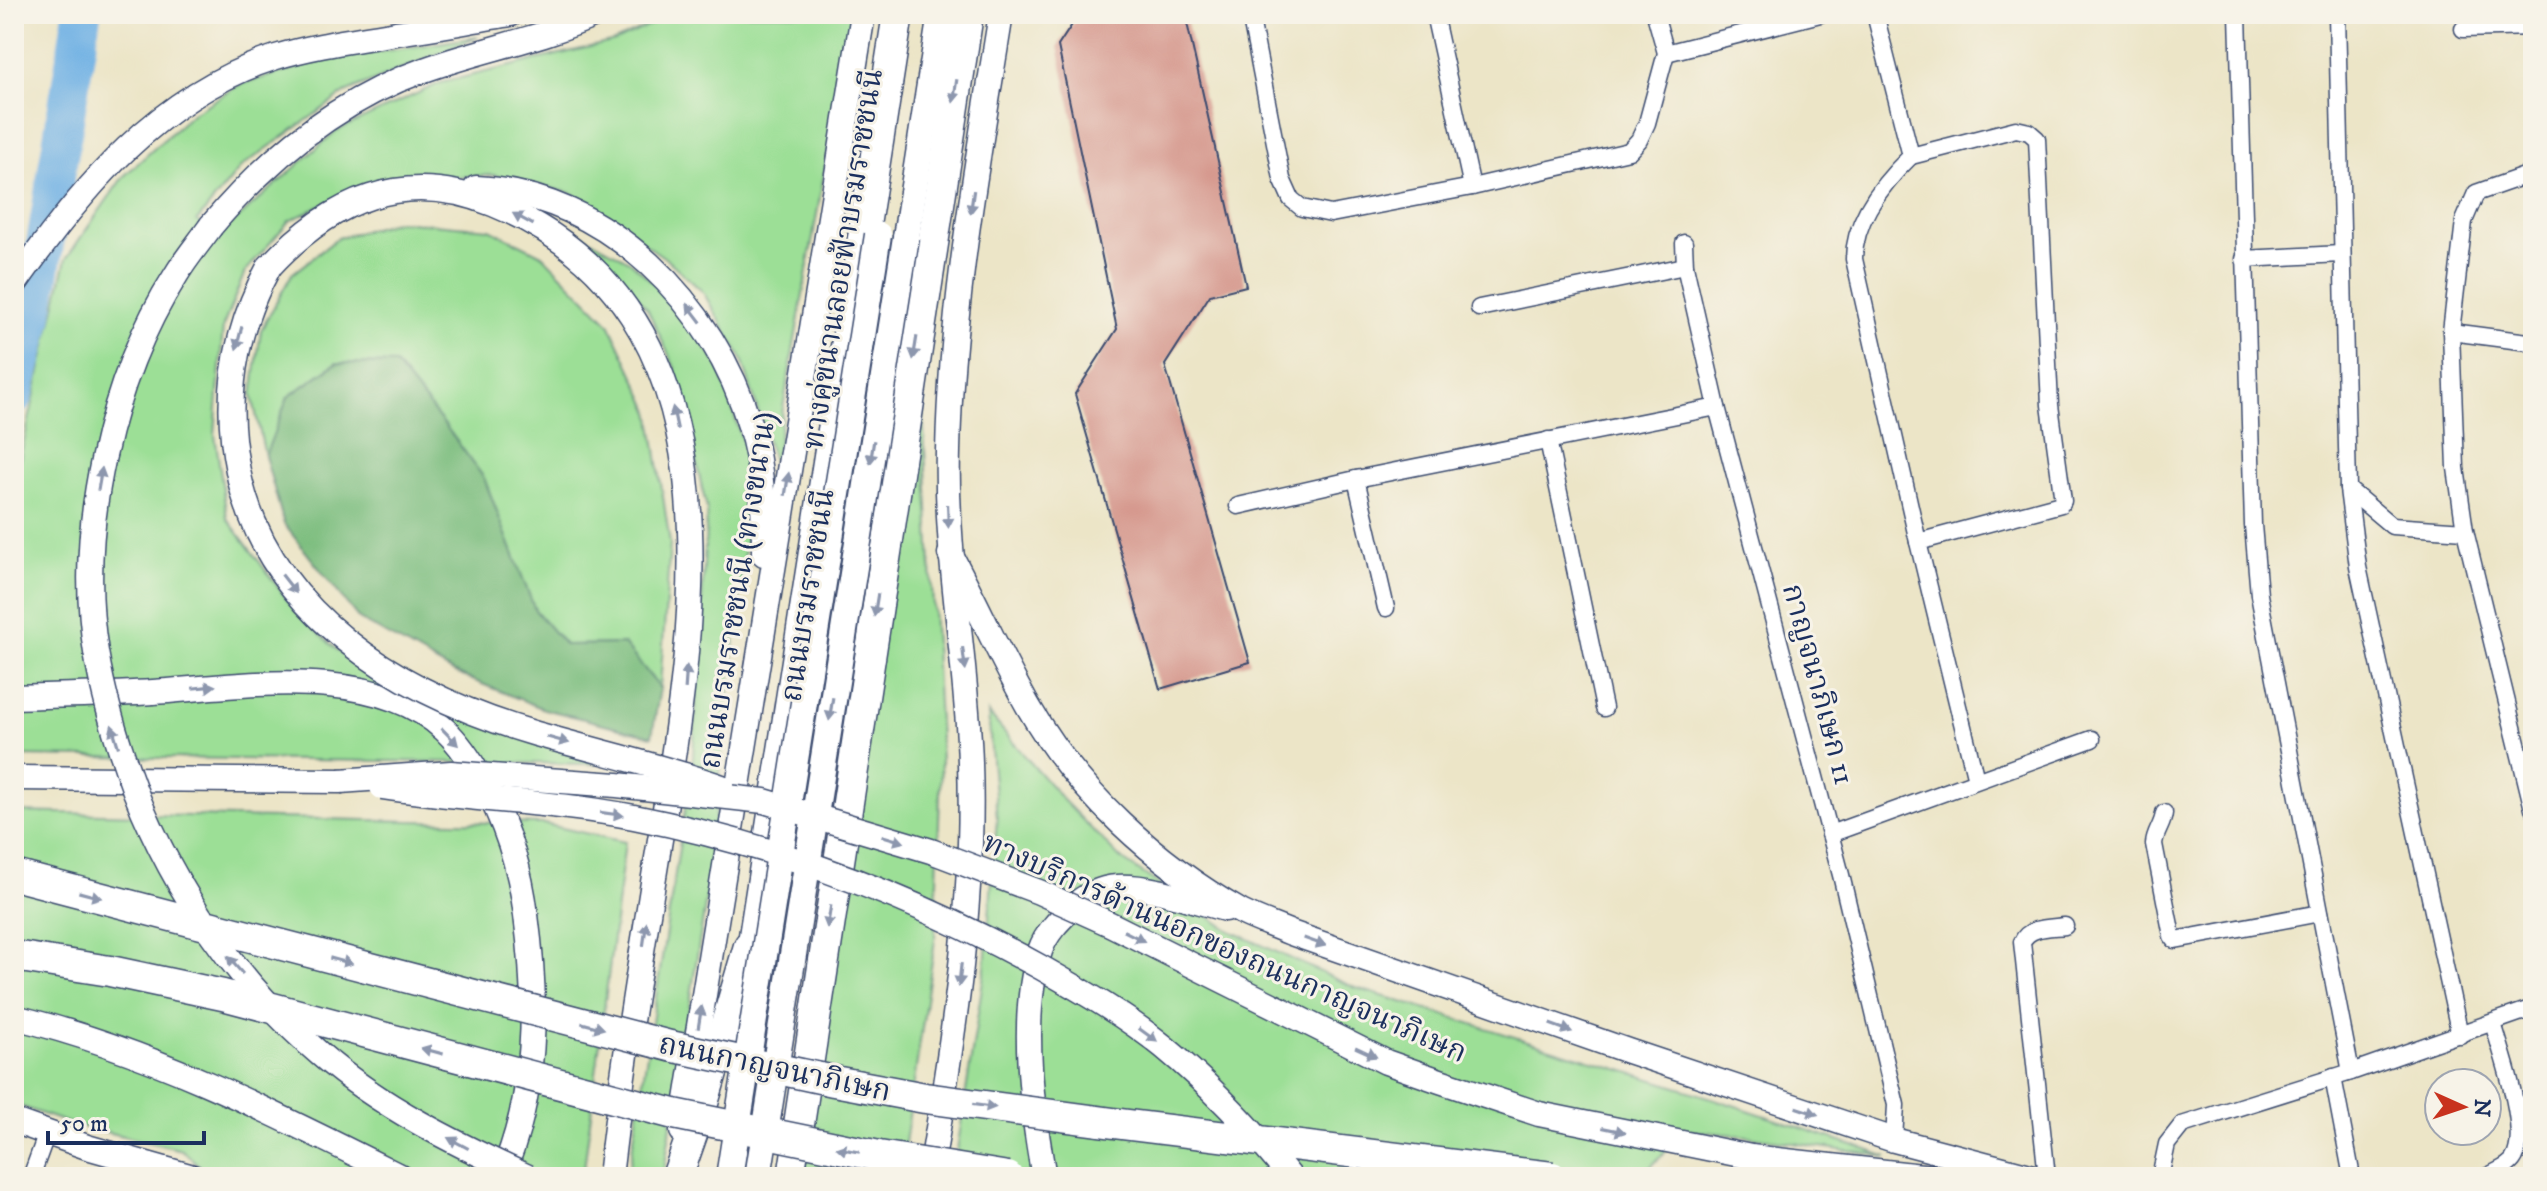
<svg xmlns="http://www.w3.org/2000/svg" width="2547" height="1191" viewBox="0 0 2547 1191" font-family="'IM FELL DW Pica','Noto Serif Thai',serif">
<style>
.green{fill:#9cdf96;stroke:#5c877a;stroke-width:2}
.forest{fill:#7dbe7f;stroke:#4c766e;stroke-width:2}
.lines{fill:none;stroke-linecap:round;stroke-linejoin:round}
.river{stroke:#70b1e4;stroke-width:38}
.building{fill:#d6998e}
.street-casing{stroke:#3a4a6e;stroke-width:19}
.secondary-casing{stroke:#3a4a6e;stroke-width:27}
.primary-casing{stroke:#3a4a6e;stroke-width:29}
.highway-casing{stroke:#3a4a6e;stroke-width:33}
.street{stroke:#fff;stroke-width:16}
.secondary{stroke:#fff;stroke-width:24}
.primary{stroke:#fff;stroke-width:26}
.highway{stroke:#fff;stroke-width:30}
.secondary-bridge-casing{stroke:#3a4a6e;stroke-width:27;stroke-linecap:butt}
.primary-bridge-casing{stroke:#3a4a6e;stroke-width:29;stroke-linecap:butt}
.highway-bridge-casing{stroke:#3a4a6e;stroke-width:33;stroke-linecap:butt}
.secondary-bridge{stroke:#fff;stroke-width:24}
.primary-bridge{stroke:#fff;stroke-width:26}
.highway-bridge{stroke:#fff;stroke-width:30}
.oneway{fill:#8d97ae}
.labels{text-anchor:middle;stroke-width:6;stroke-linejoin:round;paint-order:stroke}
.street-label{font-size:30px;fill:#1b2f5e;stroke:#f7f3e8}
</style>
<rect width="100%" height="100%" fill="#f7f3e8"/>
<filter id="ink" filterUnits="userSpaceOnUse"><feTurbulence type="fractalNoise" baseFrequency=".0125" numOctaves="2"/><feDisplacementMap in="SourceGraphic" scale="16" xChannelSelector="R" yChannelSelector="G"/><feConvolveMatrix kernelMatrix="1 2 1 2 8 2 1 2 1" color-interpolation-filters="sRGB"/></filter>
<filter id="wash" filterUnits="userSpaceOnUse"><feTurbulence type="fractalNoise" baseFrequency=".006" numOctaves="4" result="noise"/><feDisplacementMap in="SourceGraphic" scale="32" xChannelSelector="R" yChannelSelector="G"/><feGaussianBlur stdDeviation="1.8" result="paint"/><feColorMatrix in="noise" values="0 0 0 0 0 0 0 0 0 0 0 0 0 0 0 0 0 1.4 0 .05"/><feComposite in="paint" operator="in"/></filter>
<g filter="url(#wash)">
<rect width="100%" height="100%" fill="#ece5c7"/>
<g class="green">
<polygon points="674,14 852,14 783,408 775,467 742,359 703,292 668,260 571,193 493,175 370,182 289,221 245,272 223,326 215,435 227,518 298,614 361,672 597,764 14,756 14,485 66,259 123,177 193,113 241,84 326,60 478,37 345,93 241,167 197,221 220,234 336,131 440,83 615,41"/>
<polygon points="398,221 490,229 542,255 609,323 650,410 670,543 660,688 624,644 565,645 535,610 484,478 444,424 395,364 336,363 288,397 265,456 252,395 261,330 292,274 338,238"/>
<polygon points="570,228 631,262 679,307 719,367 747,456 746,538 707,892 663,1177 628,1177 693,758 707,510 675,368 647,308"/>
<polygon points="921,371 941,762 935,940 900,1177 793,1177"/>
<polygon points="988,713 1062,799 1121,859 1231,931 1353,987 1712,1098 1888,1157 1746,1136 1686,1130 1641,1177 953,1177 985,967 997,818"/>
<polygon points="14,812 544,824 625,842 583,1177 212,1177 182,1150 68,1123 14,1104"/>
</g>
<polygon class="forest" points="337,363 395,364 444,424 484,478 535,610 565,645 624,644 660,688 652,736 544,709 455,673 359,619 284,524 265,456 288,397"/>
<g class="lines">
<polyline class="river" points="14,396 33,319 82,14"/>
</g>
<g id="blocks">
<polygon class="building" points="1079,14 1185,14 1246,286 1210,295 1165,365 1250,662 1160,689 1075,394 1117,329 1058,46"/>
</g>
</g>
<g filter="url(#ink)">
<use href="#blocks" fill-opacity="0" stroke="#3a4a6e" stroke-width="2"/>
<g class="lines">
<defs>
<g id="street">
<polyline points="1250,14 1282,179 1291,199 1302,208 1331,214 1472,187 1629,151 1639,140 1647,123 1666,53 1655,14"/>
<polyline points="1434,14 1472,187"/>
<path d="M1875,14L1911,156C1884,182 1854,219 1854,259L1918,542L1976,780"/>
<polyline points="2238,14 2253,525 2259,595 2351,1072"/>
<polyline points="2337,14 2348,489 2358,567 2460,1035"/>
<polyline points="2463,29 2533,27"/>
<polyline points="1666,53 1820,14"/>
<polyline points="1911,156 2016,129 2029,132 2037,139 2050,405 2063,501 2061,504 1918,542"/>
<polyline points="2533,173 2476,193 2464,221 2451,332 2456,468 2465,531 2533,809"/>
<polyline points="1684,243 1685,266 1717,407 1841,875 1896,1105 1894,1140"/>
<polyline points="2244,259 2341,254"/>
<polyline points="1479,308 1685,266"/>
<polyline points="2451,332 2528,342 2533,340"/>
<polyline points="1548,440 1604,708"/>
<polyline points="1356,479 1386,608"/>
<polyline points="2348,489 2392,526 2465,531"/>
<polyline points="1238,506 1356,479 1717,407"/>
<path d="M2164,813C2163,825 2155,832 2154,844L2172,936L2175,940L2320,913"/>
<polyline points="1830,834 2092,739"/>
<polyline points="2333,1077 2352,1177"/>
<polyline points="31,1177 47,1133"/>
<path d="M2047,1177L2022,942C2029,926 2050,928 2065,926"/>
<polyline points="2160,1177 2167,1144 2182,1125 2351,1072 2533,1008"/>
<path d="M2486,1177C2496,1171 2512,1167 2516,1154C2527,1124 2502,1054 2493,1023"/>
</g>
<g id="secondary">
<path d="M476,188C607,193 715,306 750,426C763,467 764,511 764,554"/>
<path d="M211,226C269,157 338,100 424,70C482,49 542,39 597,14"/>
<path d="M269,267C331,200 403,168 493,204C756,311 693,637 657,858C640,964 622,1070 610,1177"/>
<path d="M14,285C82,188 159,94 276,57C315,45 356,40 396,33C434,28 473,20 511,14"/>
<path d="M950,554C977,604 1000,657 1028,706C1077,792 1155,863 1241,912C1257,920 1275,926 1291,933L1628,1051L1894,1140L2034,1177"/>
<path d="M14,697C60,695 107,695 153,692C241,686 374,663 445,730C460,744 471,761 481,779C506,822 520,866 526,915C538,1004 537,1094 501,1177"/>
<polyline points="14,778 340,781"/>
<path d="M14,1017C151,1050 276,1114 401,1177"/>
<polyline points="14,1121 87,1147 193,1177"/>
<polyline points="682,1131 863,14"/>
<polyline points="1751,1157 1931,1177"/>
<path d="M930,1177C953,1040 975,902 970,763C967,659 945,556 948,451C951,304 978,159 1001,14"/>
<path d="M1044,1177C1032,1111 1019,1016 1040,951C1046,933 1059,920 1073,907C1084,896 1101,888 1117,887C1150,885 1193,901 1225,909"/>
</g>
<g id="primary">
<polyline points="906,237 941,14"/>
<polyline points="791,1177 798,1131"/>
</g>
<g id="highway">
<polyline points="749,968 898,14"/>
<polyline points="798,1131 968,14"/>
<polyline points="677,1177 703,1103 749,946"/>
</g>
</defs>
<use href="#street" class="street-casing"/>
<use href="#secondary" class="secondary-casing"/>
<use href="#primary" class="primary-casing"/>
<use href="#highway" class="highway-casing"/>
<use href="#street" class="street"/>
<use href="#secondary" class="secondary"/>
<use href="#primary" class="primary"/>
<use href="#highway" class="highway"/>
<defs>
<g id="secondary-bridge">
<path d="M211,226C199,243 186,258 176,275C110,378 76,531 96,652C104,700 118,745 135,791C175,892 238,984 321,1055C381,1107 456,1144 528,1177"/>
<path d="M269,267C234,331 223,399 238,471C267,614 400,693 530,732C594,751 659,765 722,787"/>
<polyline points="340,781 451,773 617,785 764,801 931,851 1039,892 1110,924 1386,1062 1440,1081 1539,1114 1751,1157"/>
<path d="M382,787C466,800 551,801 634,817C777,845 915,898 1042,968C1084,992 1126,1016 1164,1047C1211,1086 1252,1129 1290,1177"/>
</g>
<g id="primary-bridge">
<polyline points="729,1177 878,235"/>
<polyline points="758,1177 906,237"/>
</g>
<g id="highway-bridge">
<polyline points="14,875 670,1046 834,1081 925,1098 1121,1124 1552,1177"/>
<polyline points="14,956 110,971 223,995 674,1114 879,1156 1008,1177"/>
</g>
</defs>
<use href="#secondary-bridge" class="secondary-bridge-casing"/>
<use href="#primary-bridge" class="primary-bridge-casing"/>
<use href="#highway-bridge" class="highway-bridge-casing"/>
<use href="#secondary-bridge" class="secondary-bridge"/>
<use href="#primary-bridge" class="primary-bridge"/>
<use href="#highway-bridge" class="highway-bridge"/>
</g>
<defs><path id="oneway-solid" d="M-6-.8H1V-3.2L6.5 0L1 3.2V.8H-6Z" transform="scale(2)"/></defs>
<g class="oneway">
<use href="#oneway-solid" transform="translate(955 91) rotate(99)"/>
<use href="#oneway-solid" transform="translate(972 202) rotate(98)"/>
<use href="#oneway-solid" transform="translate(523 219) rotate(-151)"/>
<use href="#oneway-solid" transform="translate(694 313) rotate(-127)"/>
<use href="#oneway-solid" transform="translate(239 338) rotate(104)"/>
<use href="#oneway-solid" transform="translate(915 348) rotate(99)"/>
<use href="#oneway-solid" transform="translate(675 418) rotate(-102)"/>
<use href="#oneway-solid" transform="translate(872 452) rotate(99)"/>
<use href="#oneway-solid" transform="translate(100 479) rotate(-80)"/>
<use href="#oneway-solid" transform="translate(787 484) rotate(-81)"/>
<use href="#oneway-solid" transform="translate(948 516) rotate(88)"/>
<use href="#oneway-solid" transform="translate(289 584) rotate(52)"/>
<use href="#oneway-solid" transform="translate(876 605) rotate(99)"/>
<use href="#oneway-solid" transform="translate(964 659) rotate(83)"/>
<use href="#oneway-solid" transform="translate(686 677) rotate(-86)"/>
<use href="#oneway-solid" transform="translate(204 687) rotate(-6)"/>
<use href="#oneway-solid" transform="translate(831 709) rotate(99)"/>
<use href="#oneway-solid" transform="translate(115 736) rotate(-107)"/>
<use href="#oneway-solid" transform="translate(450 737) rotate(46)"/>
<use href="#oneway-solid" transform="translate(558 740) rotate(16)"/>
<use href="#oneway-solid" transform="translate(612 814) rotate(8)"/>
<use href="#oneway-solid" transform="translate(893 839) rotate(17)"/>
<use href="#oneway-solid" transform="translate(90 895) rotate(15)"/>
<use href="#oneway-solid" transform="translate(829 917) rotate(99)"/>
<use href="#oneway-solid" transform="translate(645 934) rotate(-82)"/>
<use href="#oneway-solid" transform="translate(1134 936) rotate(27)"/>
<use href="#oneway-solid" transform="translate(1315 942) rotate(19)"/>
<use href="#oneway-solid" transform="translate(341 961) rotate(15)"/>
<use href="#oneway-solid" transform="translate(235 965) rotate(-131)"/>
<use href="#oneway-solid" transform="translate(960 975) rotate(96)"/>
<use href="#oneway-solid" transform="translate(700 1017) rotate(-81)"/>
<use href="#oneway-solid" transform="translate(593 1026) rotate(15)"/>
<use href="#oneway-solid" transform="translate(1561 1028) rotate(19)"/>
<use href="#oneway-solid" transform="translate(1148 1035) rotate(36)"/>
<use href="#oneway-solid" transform="translate(432 1051) rotate(-165)"/>
<use href="#oneway-solid" transform="translate(1366 1052) rotate(25)"/>
<use href="#oneway-solid" transform="translate(984 1106) rotate(8)"/>
<use href="#oneway-solid" transform="translate(1807 1111) rotate(18)"/>
<use href="#oneway-solid" transform="translate(1614 1130) rotate(12)"/>
<use href="#oneway-solid" transform="translate(458 1143) rotate(-152)"/>
<use href="#oneway-solid" transform="translate(848 1150) rotate(-169)"/>
</g>
</g>
<g class="labels">
<g class="street-label">
<text transform="translate(842 259) rotate(-81)" y="10">ทางคู่ขนานลอยฟ้าบรมราชชนนี</text>
<text transform="translate(737 590) rotate(-81)" y="10">ถนนบรมราชชนนี (ทางขนาน)</text>
<text transform="translate(807 595) rotate(-81)" y="10">ถนนบรมราชชนนี</text>
<text transform="translate(1819 684) rotate(75)" y="10">กาญจนาภิเษก 11</text>
<text transform="translate(1225 947) rotate(24)" y="10">ทางบริการด้านนอกของถนนกาญจนาภิเษก</text>
<text transform="translate(775 1067) rotate(12)" y="10">ถนนกาญจนาภิเษก</text>
</g>
</g>
<rect width="2547" height="1191" fill="none" stroke="#f7f3e8" stroke-width="48"/>
<g transform="translate(2463 1107) rotate(93)"><circle r="38" fill="#f7f3e8" stroke="#9fa5b1" stroke-width="2"/>
<path d="M0-6L14 30L0 20L-14 30Z" fill="#c8321e"/>
<text y="-12" font-size="22" font-weight="bold" text-anchor="middle" fill="#1b2f5e">N</text>
</g>
<path d="M48 1131v12h156v-12" fill="none" stroke="#1b2f5e" stroke-width="4"/>
<text x="60" y="1131" font-size="24" fill="#1b2f5e" stroke="#f7f3e8" stroke-width="6" paint-order="stroke">50 m</text>
</svg>
